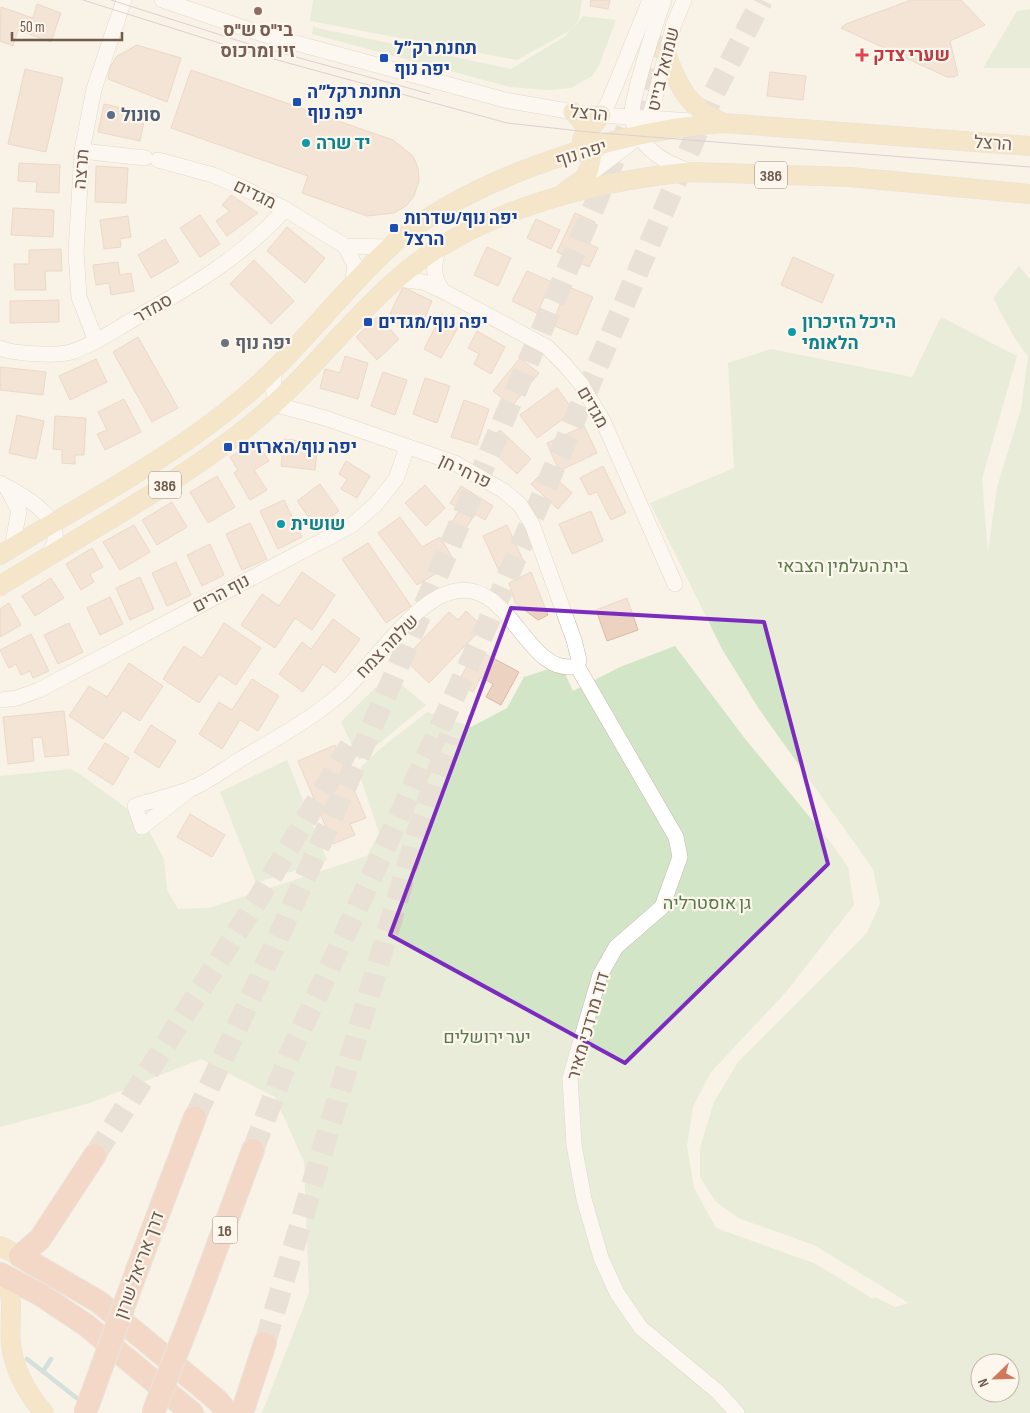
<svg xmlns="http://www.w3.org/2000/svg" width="1030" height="1413" viewBox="0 0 1030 1413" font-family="'Sofia Sans Condensed',Heebo,sans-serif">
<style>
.green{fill:#d2e5c7;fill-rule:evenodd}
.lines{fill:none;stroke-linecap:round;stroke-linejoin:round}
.stream{stroke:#a5c9d0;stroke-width:4.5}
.building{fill:#ebd2c1;stroke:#dbbaa4}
.highway-tunnel{stroke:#d6ccc0;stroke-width:22;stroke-dasharray:22 11;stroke-linecap:butt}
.minor-casing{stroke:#c9baae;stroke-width:16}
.major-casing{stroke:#d7d1cd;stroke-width:20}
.highway-casing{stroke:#d7d1cd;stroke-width:24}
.minor{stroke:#fff;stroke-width:15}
.major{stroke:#efd5a7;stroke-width:19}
.highway{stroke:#ebb8a5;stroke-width:22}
.tram{stroke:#b5a6c1;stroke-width:1}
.highway-bridge-casing{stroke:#d7d1cd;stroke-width:24;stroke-linecap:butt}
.highway-bridge{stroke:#ebb8a5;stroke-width:22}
.marked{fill:none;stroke:#7b2cbf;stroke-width:4;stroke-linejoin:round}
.education-dot{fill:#8d6e63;stroke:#fcf6ec;stroke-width:2}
.health-dot{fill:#e0444e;stroke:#fcf6ec;stroke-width:2}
.transit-dot{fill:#1a4fb4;stroke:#fcf6ec;stroke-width:2}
.service-dot{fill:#5c6f8a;stroke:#fcf6ec;stroke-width:2}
.culture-dot{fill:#0f9aa8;stroke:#fcf6ec;stroke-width:2}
.worship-dot{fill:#6b7280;stroke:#fcf6ec;stroke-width:2}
.labels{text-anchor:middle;stroke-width:4.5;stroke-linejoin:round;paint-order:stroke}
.shield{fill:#fcf6ec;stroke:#99897d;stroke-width:1}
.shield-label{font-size:16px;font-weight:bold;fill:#6f5a4e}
.education-label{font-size:18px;font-weight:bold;fill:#785e54;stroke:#fcf6ec}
.transit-label{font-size:18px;font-weight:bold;fill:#164399;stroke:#fcf6ec;text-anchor:start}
.health-label{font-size:18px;font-weight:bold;fill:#be3a42;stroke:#fcf6ec;text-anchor:start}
.street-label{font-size:18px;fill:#6f5a4e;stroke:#fcf6ec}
.service-label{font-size:18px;font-weight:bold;fill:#4e5e75;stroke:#fcf6ec;text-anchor:start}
.culture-label{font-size:18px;font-weight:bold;fill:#0d838f;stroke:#fcf6ec;text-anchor:start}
.worship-label{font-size:18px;font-weight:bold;fill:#5b616d;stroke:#fcf6ec;text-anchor:start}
.park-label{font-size:18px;fill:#58794b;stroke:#fcf6ec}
</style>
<rect width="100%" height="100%" fill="#f9f2e6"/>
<g class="green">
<polygon points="313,0 582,0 579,19 572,30 583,16 616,20 600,63 592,76 571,88 548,90 510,87 312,34 313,27 511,69 564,37 571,30 517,60 310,21"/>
<polygon points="1030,9 1030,68 983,68 1017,11"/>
<path d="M1019,266L1030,279V1413H262L309,1293L304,1162L275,1097L201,1059L90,1103L0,1127V776L71,769L78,773L143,820L164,859L167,890L178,909L209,908L367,856L379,833L361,779V767L380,749L427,712L471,727L507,708L524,677L561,665L573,691L620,667L675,646L746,740L832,844L848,867L854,905L786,992L711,1072L693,1107L687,1146L694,1188L716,1228L816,1264L873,1299L875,1297L895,1307L909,1303L814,1245L738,1218L716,1202L700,1177V1148L714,1102L738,1062L867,933L880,903L873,869L759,709L722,649L650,503L734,468L728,363L771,349L912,377L941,317L1017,356L982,479L988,553L997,487L1021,409L1028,357L1013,335L993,298ZM980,1363H1010V1393H980Z"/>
<polygon points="389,674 426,705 359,760 341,722"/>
<polygon points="287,760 327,860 256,883 220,792"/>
</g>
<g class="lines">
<g class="stream">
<polyline points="27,1359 83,1403"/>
<polyline points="44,1370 51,1359"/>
</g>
</g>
<g class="building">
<polygon points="591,0 610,0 608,9 590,6"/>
<polygon points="911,0 961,0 985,25 950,41 958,75 954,77 947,77 841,28 846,24"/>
<polygon points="37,4 61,13 51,42 18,30 13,46 0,41 1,7 33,18"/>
<polygon points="137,45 181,58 167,102 108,79 110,67 117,56"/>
<polygon points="25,69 63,78 46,152 8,144"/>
<polygon points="191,70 393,140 413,156 418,168 419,181 414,196 406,206 394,213 367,216 302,193 308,176 171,128"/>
<polygon points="770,72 806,76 803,100 767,96"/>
<polygon points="104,104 146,113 140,141 98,132"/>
<polygon points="19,163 60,165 59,193 36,192 37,182 18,181"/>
<polygon points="96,166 128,168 126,203 95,202"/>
<polygon points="231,195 258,213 227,236 216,221 230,211 222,205"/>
<polygon points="13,208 54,210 53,237 11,235"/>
<polygon points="575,213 595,222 586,242 598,248 589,267 557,252"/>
<polygon points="200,215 220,244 200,257 180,228"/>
<polygon points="128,216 131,237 120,239 121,247 104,249 100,220"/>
<polygon points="536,219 560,230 551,249 527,238"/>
<polygon points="287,227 325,258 305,283 267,251"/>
<polygon points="165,239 179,262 151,278 138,255"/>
<polygon points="487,247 511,258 498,286 474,275"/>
<polygon points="61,249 62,271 45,271 46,290 15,290 14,264 29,264 29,250"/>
<polygon points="793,257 834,275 822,303 781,285"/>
<polygon points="254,260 294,301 271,324 230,284"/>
<polygon points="118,262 120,275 131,273 134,291 111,295 109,283 96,285 93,265"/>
<polygon points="527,271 552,282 537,313 512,301"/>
<polygon points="567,286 593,297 577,335 552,325"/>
<polygon points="403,287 432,301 420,328 390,314"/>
<polygon points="59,300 59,322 10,323 10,301"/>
<polygon points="442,314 460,324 441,358 424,349"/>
<polygon points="378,316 399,339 377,360 356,337"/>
<polygon points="477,331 505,347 491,374 474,364 479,354 468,348"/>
<polygon points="138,337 178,408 152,422 113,352"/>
<polygon points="345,356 368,363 358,399 320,388 325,369 340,373"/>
<polygon points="520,358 539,373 512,406 493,391"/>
<polygon points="96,359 107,382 70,400 59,376"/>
<polygon points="0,367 46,372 43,395 0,390"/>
<polygon points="383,372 407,380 395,415 371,406"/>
<polygon points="425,378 450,386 437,423 413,414"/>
<polygon points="557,388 574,411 537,438 520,415"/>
<polygon points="124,399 141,432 105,450 97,434 107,430 98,412"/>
<polygon points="464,400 489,409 477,445 451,437"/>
<polygon points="17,415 44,421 36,459 9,453"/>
<polygon points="55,416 86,418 84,455 75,455 75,464 62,463 62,450 53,449"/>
<polygon points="584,426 597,453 559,471 547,443"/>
<polygon points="500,430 531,459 517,474 486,445"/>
<polygon points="284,439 318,443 315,470 281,466"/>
<polygon points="256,441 269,461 254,470 267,490 250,500 234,473 238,470 230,457"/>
<polygon points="346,461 370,476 357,498 341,489 347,479 339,474"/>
<polygon points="603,466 626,513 611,520 597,492 589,495 580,478"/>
<polygon points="546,469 572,493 558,509 531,484"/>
<polygon points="217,476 235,507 208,523 190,492"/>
<polygon points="320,484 339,511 316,527 297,501"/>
<polygon points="425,485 445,508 426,526 405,503"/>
<polygon points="461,486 493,506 485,520 475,514 465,530 452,522 460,509 450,503"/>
<polygon points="284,500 302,537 278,549 260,511"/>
<polygon points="172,502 187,527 157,545 142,520"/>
<polygon points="591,511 603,541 572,554 559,524"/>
<polygon points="400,517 422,547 440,537 455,562 417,585 378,533"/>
<polygon points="250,523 267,559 242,570 226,534"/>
<polygon points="134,525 150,552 120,570 103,542"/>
<polygon points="507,525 523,560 499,571 483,536"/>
<polygon points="368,543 411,606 386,623 342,559"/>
<polygon points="210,544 224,575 202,586 187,555"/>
<polygon points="92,548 103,567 90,574 94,582 81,590 66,564"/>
<polygon points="176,562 191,595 167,606 152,573"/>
<polygon points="302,572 335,595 312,630 295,618 275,648 241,625 262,594 279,606"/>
<polygon points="531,572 548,615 538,620 515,603 509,583"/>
<polygon points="140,577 154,609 130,620 116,588"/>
<polygon points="51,578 64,598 35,616 22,596"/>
<polygon points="110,597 123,624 100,635 87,608"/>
<polygon points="627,598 638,630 607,641 596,610"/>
<polygon points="9,603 21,625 0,637 0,609"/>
<polygon points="466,611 483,627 429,683 404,659 449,612 458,620"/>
<polygon points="333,619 360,639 335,673 323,664 303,692 279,674 302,642 311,649"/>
<polygon points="69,623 83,652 58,664 44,635"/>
<polygon points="224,623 261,648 236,685 219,674 199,703 163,679 184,646 202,658"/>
<polygon points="31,634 49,671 33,678 30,671 21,675 16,664 9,668 0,650"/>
<polygon points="476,649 519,672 501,705 486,697 493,684 481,677 473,692 457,684"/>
<polygon points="129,663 163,686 140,721 123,710 103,739 69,716 89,686 107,697"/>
<polygon points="252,679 279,696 258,731 240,720 222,749 199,734 219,702 232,710"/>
<polygon points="64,711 69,755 45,757 42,737 32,738 34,761 8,764 3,717"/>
<polygon points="151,725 176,741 159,768 134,752"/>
<polygon points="105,743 129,758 113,785 88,769"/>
<polygon points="335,745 366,818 350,824 355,835 333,844 298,761"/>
<polygon points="190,814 225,835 212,857 177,837"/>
</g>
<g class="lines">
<g class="highway-tunnel">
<path d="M195,1117C357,775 501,424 650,75L669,39"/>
<polyline points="253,1150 289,1056 488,623 713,95 762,0"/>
<polyline points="95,1155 258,899 350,746"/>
<polyline points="265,1343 416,837 450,736"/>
</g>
<defs>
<g id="minor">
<polyline points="162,0 259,33 505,100 585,114 692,121"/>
<path d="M664,0C657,19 629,104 632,119C639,147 664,163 690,171"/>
<polyline points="601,115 609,101 650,0"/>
<polyline points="82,151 145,158"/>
<polyline points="158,160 213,175 241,187 285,209 345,246 389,247"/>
<polyline points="586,177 640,136 648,124 674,24 684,0"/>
<polyline points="345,246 355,265 352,287"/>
<path d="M439,248C433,263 432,278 443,291"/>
<polyline points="397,279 423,282 443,291 547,347 565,365 581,384 603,421 675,584"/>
<polyline points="96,341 79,297 76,252 82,151 94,89 124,0"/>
<path d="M0,348C13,354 58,356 71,352C93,345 113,331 132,320C187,289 243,257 285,209"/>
<path d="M276,368C273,381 270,396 281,406L325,418L455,463L504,491L520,505L532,524L574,640L579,660L577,666"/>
<path d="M0,483C26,497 76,523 46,557"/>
<polyline points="8,490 19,511 12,547"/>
<polyline points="577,666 676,837 680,857 662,907 616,947 600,975 570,1078 574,1145 584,1199 601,1258 617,1293 641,1328 718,1392 737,1413"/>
<polyline points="0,700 17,698 39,690 352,525 376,504 396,479 407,447"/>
<path d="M193,787L142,827L135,806C154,800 174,795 193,788C209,781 226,768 241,759C275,739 310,720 339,695C372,668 413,598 456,591C512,581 527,678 577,666"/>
</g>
<g id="major">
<path d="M666,53C677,85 690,110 722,122"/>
<polyline points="582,139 601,115"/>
<path d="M566,191L586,177C596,153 594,130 573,112"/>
<path d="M0,555C82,504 170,460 244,397C301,349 344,287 400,238C481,174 621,130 723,123L1030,146"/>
<path d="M0,586C84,533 173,487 250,425C304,382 345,324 397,279C472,212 592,181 691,172L850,177L1030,194"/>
<polyline points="0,1246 20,1256"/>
<path d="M0,1273C18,1293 8,1320 11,1344C14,1371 27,1393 44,1413"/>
</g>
<g id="highway">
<polyline points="95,1155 40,1239 20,1256 99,1302 217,1400 228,1413"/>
<polyline points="137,1270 195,1117"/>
<polyline points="1,1274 41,1295 86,1325 192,1413"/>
<polyline points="194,1309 253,1150"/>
<polyline points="242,1413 265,1343"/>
</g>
</defs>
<use href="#minor" class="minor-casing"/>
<use href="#major" class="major-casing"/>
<use href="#highway" class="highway-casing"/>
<use href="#minor" class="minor"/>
<use href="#major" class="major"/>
<use href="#highway" class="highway"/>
<g class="tram">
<polyline points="83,0 248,52 507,123 589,132 1030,167"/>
<polyline points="111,0 249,44 430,94"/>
</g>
<defs>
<g id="highway-bridge">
<polyline points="85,1413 137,1270"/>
<polyline points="153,1413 194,1309"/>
</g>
</defs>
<use href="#highway-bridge" class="highway-bridge-casing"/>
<use href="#highway-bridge" class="highway-bridge"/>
</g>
<path d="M0 0H1030V1413H0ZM511,608L764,622L828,864L625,1063L390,935Z" fill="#f9f2e6" fill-opacity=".55" fill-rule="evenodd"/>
<path class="marked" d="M511,608L764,622L828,864L625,1063L390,935Z"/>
<circle class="education-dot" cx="258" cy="11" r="5"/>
<path class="health-dot" d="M859.5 47.5h5v5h5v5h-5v5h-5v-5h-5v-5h5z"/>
<g class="transit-dot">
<rect x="379" y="53" width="10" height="10" rx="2.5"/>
<rect x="292" y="97" width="10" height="10" rx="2.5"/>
<rect x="389" y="223" width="10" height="10" rx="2.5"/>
<rect x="363" y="317" width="10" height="10" rx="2.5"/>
<rect x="223" y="442" width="10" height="10" rx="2.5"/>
</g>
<circle class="service-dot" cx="111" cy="115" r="5"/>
<g class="culture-dot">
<circle cx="306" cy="143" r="5"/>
<circle cx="792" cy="332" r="5"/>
<circle cx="281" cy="524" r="5"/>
</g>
<circle class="worship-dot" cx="225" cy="343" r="5"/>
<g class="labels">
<g class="shield">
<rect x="755" y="161.5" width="32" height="27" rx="4"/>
<rect x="149" y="471.5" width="32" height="27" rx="4"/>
<rect x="212.5" y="1216.5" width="25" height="27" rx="4"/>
</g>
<g class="shield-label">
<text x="771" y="181">386</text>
<text x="165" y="491">386</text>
<text x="225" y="1236">16</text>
</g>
<g class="education-label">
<text x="258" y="36">בי"ס ש"ס<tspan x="258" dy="21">זיו ומרכוס</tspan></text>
</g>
<g class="transit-label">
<text x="394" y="54">תחנת רק״ל<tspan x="394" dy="21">יפה נוף</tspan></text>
<text x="307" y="98">תחנת רקל״ה<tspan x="307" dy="21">יפה נוף</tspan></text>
<text x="404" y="224">יפה נוף/שדרות<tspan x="404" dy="21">הרצל</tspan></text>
<text x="378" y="328">יפה נוף/מגדים</text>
<text x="238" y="453">יפה נוף/הארזים</text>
</g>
<g class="health-label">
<text x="873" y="61">שערי צדק</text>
</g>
<g class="street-label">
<text transform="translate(663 69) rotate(-76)" y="6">שמואל בייט</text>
<text transform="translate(589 113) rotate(5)" y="6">הרצל</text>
<text transform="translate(993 143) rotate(4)" y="6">הרצל</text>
<text transform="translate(581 153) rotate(-17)" y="6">יפה נוף</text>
<text transform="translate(81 169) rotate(-85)" y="6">תרצה</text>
<text transform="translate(255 194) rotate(26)" y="6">מגדים</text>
<text transform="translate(153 308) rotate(-30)" y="6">סמדר</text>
<text transform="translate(593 407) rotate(60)" y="6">מגדים</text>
<text transform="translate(465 471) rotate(26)" y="6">פרחי חן</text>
<text transform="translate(221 593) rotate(-28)" y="6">נוף הרים</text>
<text transform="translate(387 646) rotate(-46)" y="6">שלמה צמח</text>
<text transform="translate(588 1026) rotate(-74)" y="6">דוד מרדכי מאיר</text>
<text transform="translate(139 1265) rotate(-70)" y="6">דרך אריאל שרון</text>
</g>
<g class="service-label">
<text x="121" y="121">סונול</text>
</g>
<g class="culture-label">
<text x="316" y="149">יד שרה</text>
<text x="802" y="328">היכל הזיכרון<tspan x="802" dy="21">הלאומי</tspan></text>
<text x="291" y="530">שושית</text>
</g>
<g class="worship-label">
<text x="235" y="349">יפה נוף</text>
</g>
<g class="park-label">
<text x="843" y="572">בית העלמין הצבאי</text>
<text x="707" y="909">גן אוסטרליה</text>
<text x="487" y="1043">יער ירושלים</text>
</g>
</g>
<g transform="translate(995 1378) rotate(247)"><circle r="24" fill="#fcf6ec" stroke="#c4b8ad"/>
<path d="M0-4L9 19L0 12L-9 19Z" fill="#d3775b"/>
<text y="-8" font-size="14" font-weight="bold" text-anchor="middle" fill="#6f5a4e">N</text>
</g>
<path d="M12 32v8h110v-8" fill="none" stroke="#6f5a4e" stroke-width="2.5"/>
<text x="20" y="32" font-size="15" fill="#6f5a4e" stroke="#fcf6ec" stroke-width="4" paint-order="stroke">50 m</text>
</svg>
